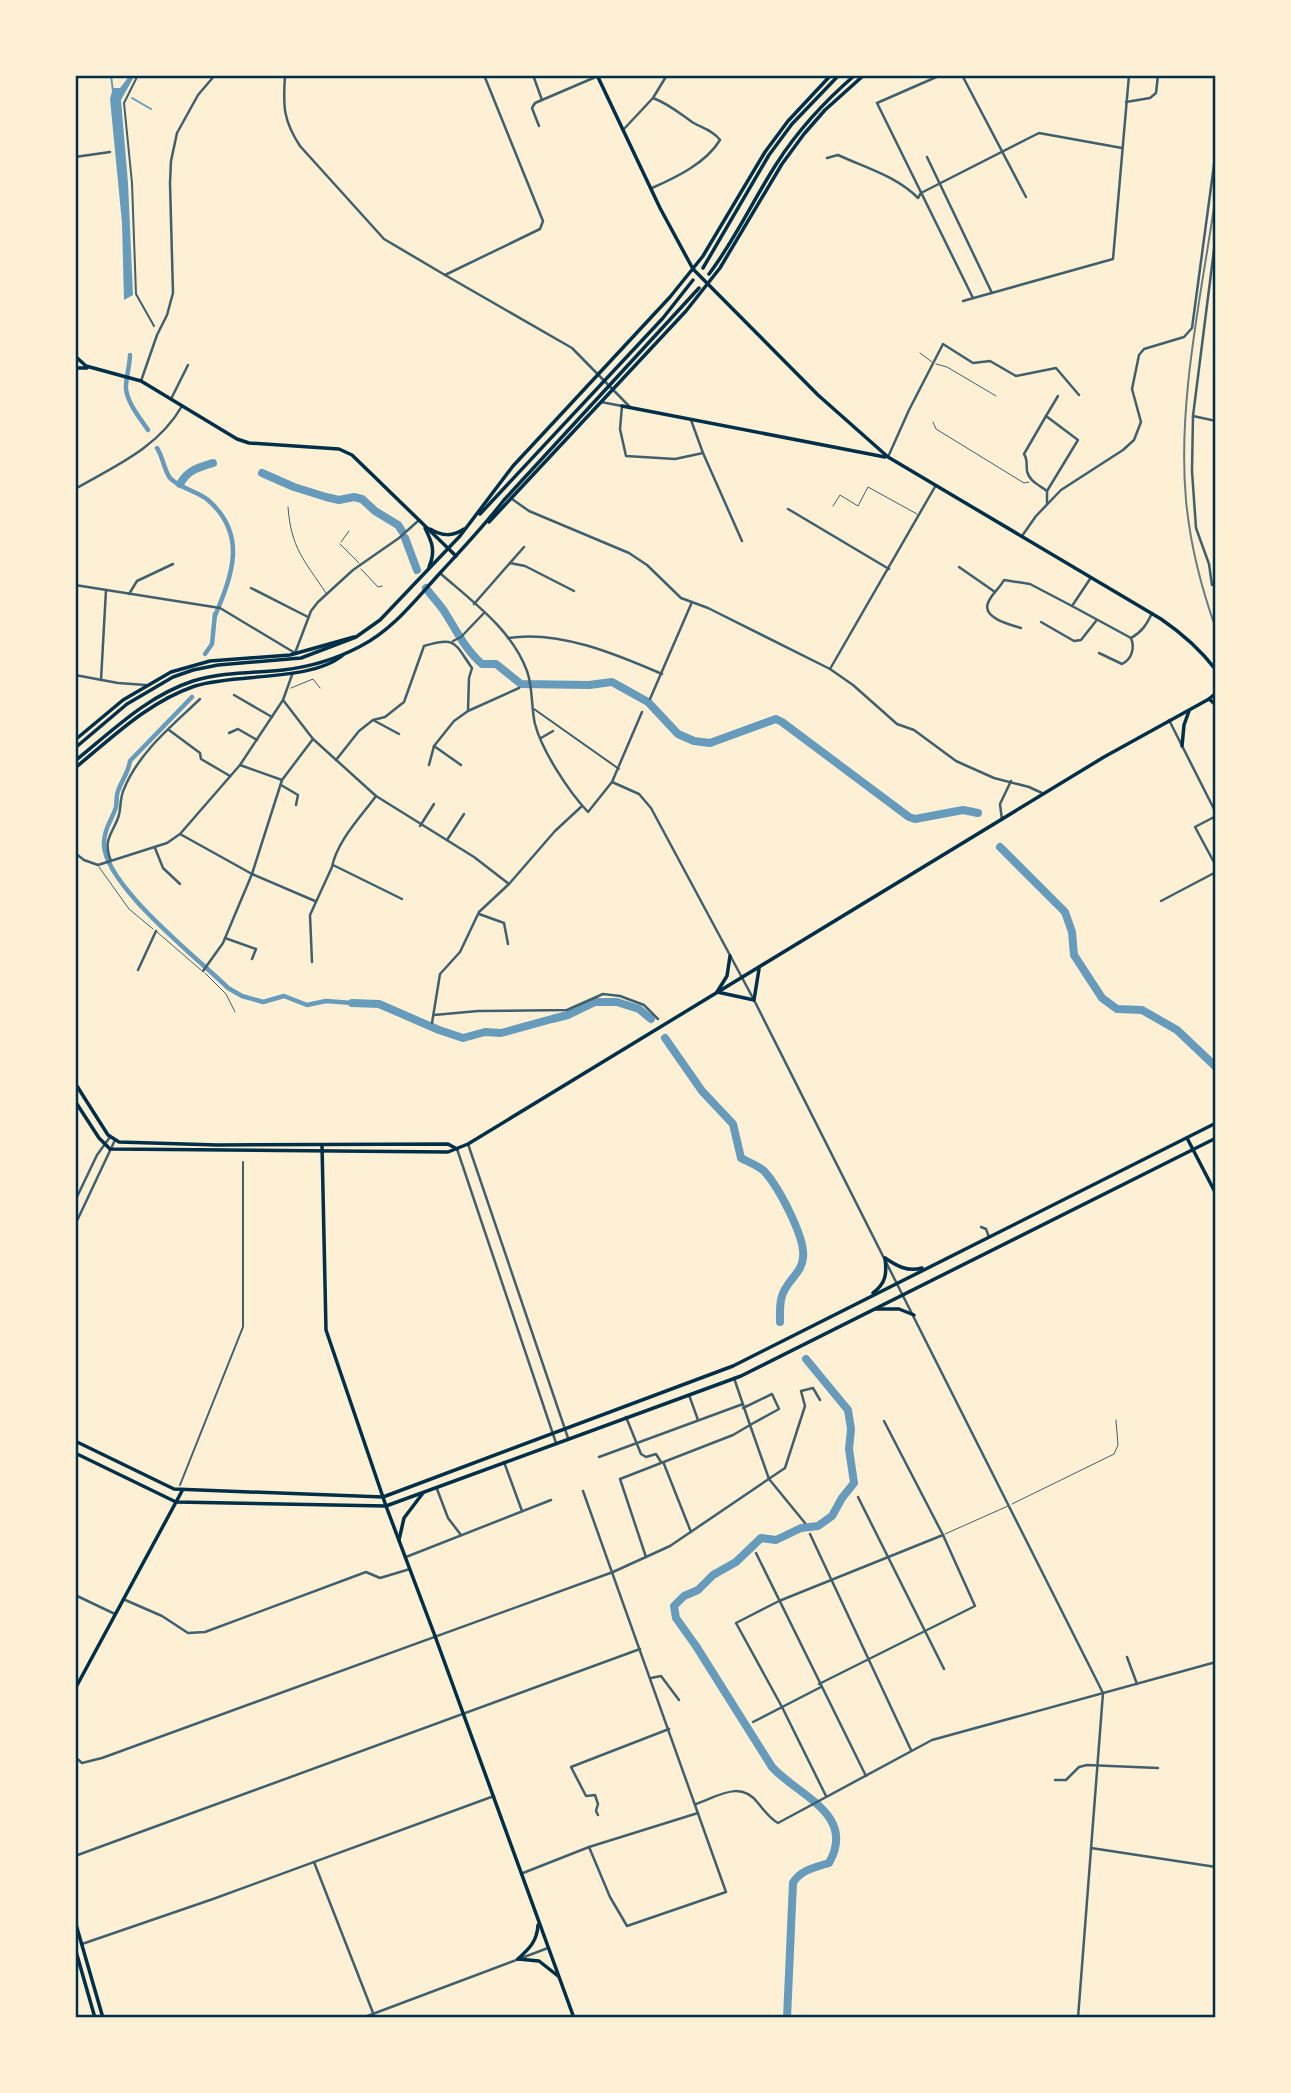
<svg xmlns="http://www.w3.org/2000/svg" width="1291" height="2093" viewBox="0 0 1291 2093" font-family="'Source Serif 4',serif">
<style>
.water{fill:#669bbc}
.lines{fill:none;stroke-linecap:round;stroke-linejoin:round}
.stream{stroke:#669bbc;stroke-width:2}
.canal{stroke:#669bbc;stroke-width:4.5}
.river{stroke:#669bbc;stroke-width:8}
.service{stroke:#3f606c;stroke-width:1}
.pedestrian{stroke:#3f606c;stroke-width:2}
.minor{stroke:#3f606c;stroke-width:2.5}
.tertiary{stroke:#3f606c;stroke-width:2.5}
.secondary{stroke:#003049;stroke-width:3.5}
.primary{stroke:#003049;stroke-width:3.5}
.rail{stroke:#657d81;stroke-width:2}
.neatline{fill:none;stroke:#003049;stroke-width:2.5}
</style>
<rect width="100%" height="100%" fill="#fdf0d5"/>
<polygon class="water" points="130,75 135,75 121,100 128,183 133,295 124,300 122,223 110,99 113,88 120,88"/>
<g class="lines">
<g class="stream">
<polyline points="111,75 113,92"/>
<polyline points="132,98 151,109"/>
</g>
<g class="canal">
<path d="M130,355C130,365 125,382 126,389C128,404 140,418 148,430"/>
<path d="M157,448C163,457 164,470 170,478C179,488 197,491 208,500C248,535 232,575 215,616"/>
<polyline points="205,654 212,644 215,614"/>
<path d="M192,697L130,761C128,774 122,779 118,791C116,796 117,802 116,807C112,821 105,825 104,842C101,883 199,959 228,988L242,996L263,1002L284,996L307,1005L326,1001L352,1003"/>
</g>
<g class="river">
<polyline points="262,473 294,487 326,497 339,500 354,497 362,499 375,511 398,525 402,531"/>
<path d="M180,484C188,470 199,467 213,463"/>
<polyline points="405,538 417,570"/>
<path d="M426,588C432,597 441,605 446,614C457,632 466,650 482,664H496L521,684L589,685L612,682L648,702L678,734L694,741L710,743L776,719L782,722L909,817L915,819L963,810L978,813"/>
<polyline points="1000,847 1065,912 1072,932 1074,955 1102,998 1117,1009 1142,1010 1177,1030 1216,1067"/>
<polyline points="352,1003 379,1004 439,1030 463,1038 485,1032 501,1033 552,1019 568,1015 595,1002 617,1002 639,1009 651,1019"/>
<path d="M665,1038L702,1091L733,1124L741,1158C748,1162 759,1166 764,1171C778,1186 806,1238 803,1258C802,1270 793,1276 787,1286C779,1297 780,1309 780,1322"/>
<path d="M787,2018L793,1883C800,1870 816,1867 829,1863C857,1814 797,1795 772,1767L696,1646L676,1618L674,1606L684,1596L698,1590L713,1575L736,1562L761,1538L776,1540L801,1528L818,1526L832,1516L842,1498L854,1483L849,1449L851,1429L848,1410L806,1359"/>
</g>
<g class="service">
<polyline points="920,353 932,362"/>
<polyline points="936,364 947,367 996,396"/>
<polyline points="933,422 936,429 1024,483 1029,482"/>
<polyline points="833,506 840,495 858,506 868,487 917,514"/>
<path d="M288,507C291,548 304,560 326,593"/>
<polyline points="341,542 349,531"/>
<polyline points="340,544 359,563"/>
<polyline points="361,569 378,587 382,586"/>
<polyline points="291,688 313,679 320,688"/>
<polyline points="99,867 129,909 153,929"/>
<polyline points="157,932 201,970"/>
<polyline points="205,973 226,994 235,1012"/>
<polyline points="1012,1504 1114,1454 1118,1445 1116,1420"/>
<polyline points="945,1534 1008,1506"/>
</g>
<g class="pedestrian">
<polyline points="138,75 124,103 132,183 136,294 154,326"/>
<polyline points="534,709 619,769"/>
<polyline points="180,1485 243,1327 243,1162"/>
</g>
<g class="minor">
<polyline points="533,75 542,100"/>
<polyline points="941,75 877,103 973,298"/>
<polyline points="962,75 1026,197"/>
<polyline points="1126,102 1150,98 1156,93 1158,75"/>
<polyline points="539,126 532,108 535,103 598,76"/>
<polyline points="75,157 110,152"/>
<polyline points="927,157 992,293"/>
<path d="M827,158L838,155C866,168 896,176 918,198L921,193L1039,133L1122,148"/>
<path d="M652,188C677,177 706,163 720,140C714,131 702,128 692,122C679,113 669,104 653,98"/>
<polyline points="445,275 540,229 543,221 484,75"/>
<polyline points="445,275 572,348 629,406"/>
<polyline points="963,301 1113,259 1129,75"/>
<polyline points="171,399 188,365"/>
<polyline points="601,402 622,406 620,429 626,456 675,459 703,453"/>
<path d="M1046,416L1024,454C1028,460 1026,464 1027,471C1029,481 1039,485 1047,491"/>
<polyline points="1193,416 1216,421"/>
<polyline points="691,420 703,453 742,541"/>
<polyline points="888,457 909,410 943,344 973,363 990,361 1016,376 1056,368 1079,395"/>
<polyline points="512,499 529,511 629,553 647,565 681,598 708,608 830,669 853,685 897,724 914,730 956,761 994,778 1029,787 1042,793"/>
<polyline points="1047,503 1047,491 1078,440 1046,416 1058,396"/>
<polyline points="788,509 889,569"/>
<polyline points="1022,536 1036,516 1061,490 1123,450 1134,440 1141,422 1132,389 1139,355 1144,349 1184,337 1192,328 1216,150"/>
<polyline points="510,563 525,566 574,591"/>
<polyline points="959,567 995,592"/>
<path d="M1090,579L1072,606L1131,638C1142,632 1147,624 1152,613"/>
<polyline points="75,585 220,608 295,653 311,611 318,602 353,570 399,538 418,521"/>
<polyline points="1212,585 1209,564 1196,528 1192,471 1193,416 1216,234"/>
<polyline points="251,588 308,617"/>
<polyline points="129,594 137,581 173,564"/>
<polyline points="474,604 524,547"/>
<polyline points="1041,622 1074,641 1081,640 1096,621"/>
<path d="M1021,628C1011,625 982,618 988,603C991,594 1000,588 1004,580L1030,584L1072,606"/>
<path d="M508,638C559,630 616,654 662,674"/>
<polyline points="453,641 461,637 484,613"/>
<path d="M1099,653L1122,664C1132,659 1135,648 1131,638"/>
<polyline points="830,669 936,485"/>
<polyline points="75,675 118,683 146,685"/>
<polyline points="101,680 106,590"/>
<polyline points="234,695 272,717"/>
<polyline points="650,699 692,602"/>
<polyline points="283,700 313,739 376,796 474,857 509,884"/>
<polyline points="468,711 519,688"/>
<polyline points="373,720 399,734"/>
<polyline points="169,730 200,753 201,759 230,776"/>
<polyline points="229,733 238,729 257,740"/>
<polyline points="541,738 553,731"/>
<polyline points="434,746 461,765"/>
<path d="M336,760L359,731L373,720L385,717L404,702L424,646C457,636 454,643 472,668L469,678L468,711L454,721L434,746L429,765"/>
<polyline points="240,765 282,780"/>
<polyline points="612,782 642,712"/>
<polyline points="281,785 298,795 296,805"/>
<polyline points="1216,816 1195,827 1216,866"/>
<polyline points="1002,820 1000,804 1011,781"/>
<polyline points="420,826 434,804"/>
<polyline points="180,834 252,874 315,901"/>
<polyline points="447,840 464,814"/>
<polyline points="155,848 163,868 180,884"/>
<polyline points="75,853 84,860 98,865 167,843 180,834 240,765 283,700 292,675"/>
<path d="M111,861C102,839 113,834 119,815C121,807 120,797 124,789C139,752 172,726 200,699"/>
<polyline points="333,865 402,899"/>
<polyline points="1161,901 1216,872"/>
<polyline points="479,914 504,923 508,944"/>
<polyline points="225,938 256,949 252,959"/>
<path d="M312,962L310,915L332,867C337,841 360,818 376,796"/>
<polyline points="138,970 156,931"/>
<polyline points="203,971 223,943 252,874 282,780 313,739"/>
<polyline points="434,1015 478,1011 567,1010 603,994 620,996 644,1005 658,1019"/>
<polyline points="432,1023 440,974 460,952 479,912 509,884 555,831 582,806"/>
<polyline points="981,1227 986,1229 989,1237"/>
<polyline points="734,1378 750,1425 779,1409 772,1394 743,1408"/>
<polyline points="689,1395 698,1420"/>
<polyline points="626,1417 641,1454 646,1457 656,1454 661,1462"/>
<polyline points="599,1457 743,1404"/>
<polyline points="504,1462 522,1511"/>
<polyline points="664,1464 691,1532"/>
<polyline points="437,1489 448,1518 461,1535"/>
<polyline points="583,1491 726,1892 627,1926 610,1897 589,1847"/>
<polyline points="858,1497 944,1669"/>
<polyline points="810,1534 911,1750"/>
<polyline points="756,1553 866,1776"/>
<polyline points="406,1557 551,1500"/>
<polyline points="646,1557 620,1479 733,1435 750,1425 769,1479 805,1523"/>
<polyline points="123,1599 162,1616 188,1633 205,1632 366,1572 380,1578 410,1569"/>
<polyline points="1127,1657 1137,1684"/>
<polyline points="651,1678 661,1676 679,1700"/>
<polyline points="819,1684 975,1606 943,1535 884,1421"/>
<polyline points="753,1722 821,1687"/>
<polyline points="75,1757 82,1763 102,1758 613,1572 670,1546 785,1468 805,1406 801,1391 813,1388 820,1400"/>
<polyline points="1055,1780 1066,1780 1079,1767 1087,1765 1158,1768"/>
<polyline points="826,1796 782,1707 736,1623 779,1601 943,1535"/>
<path d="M696,1804C719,1796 740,1780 758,1803C764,1810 769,1818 778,1823L932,1740L1216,1662"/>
<polyline points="598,1815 596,1811 598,1804 595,1795 586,1796 571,1767 669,1729"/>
<polyline points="1091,1848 1216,1867"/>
<polyline points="75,1856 640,1649"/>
<polyline points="314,1862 375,2018"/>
<polyline points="523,1873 589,1847 698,1813"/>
<polyline points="82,1944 213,1899 494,1796"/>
</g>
<g class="tertiary">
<path d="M285,75C283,106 283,120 300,146L384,239L445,275"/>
<polyline points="623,130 653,98 667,75"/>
<polyline points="141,381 157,335 167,315 173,293 170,183 171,161 177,133 198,95 215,75"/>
<path d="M75,489C115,466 158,448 182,406"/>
<path d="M441,574C472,601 512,630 527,671C533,687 531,707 535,724C542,751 569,792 588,812L612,782L639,794L651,808L754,1000L1103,1693L1078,2018"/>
<polyline points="1169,720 1216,813"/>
<polyline points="468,1144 568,1438"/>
<polyline points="457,1149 556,1443"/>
<polyline points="75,1201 97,1155 110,1137"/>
<polyline points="75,1225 115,1140"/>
<polyline points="75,1595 115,1614"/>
<polyline points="362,2018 548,1948"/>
</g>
<g class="secondary">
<path d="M597,75L660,208L693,269L818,395L888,457L1161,619C1183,634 1200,649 1216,670"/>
<polyline points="703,268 769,155 792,124 839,75"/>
<path d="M709,274C735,240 753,200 777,163C798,130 825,101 855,75"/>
<polyline points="75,356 86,366 141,381 237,439 249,443 339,449 352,455 456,556"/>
<polyline points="75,368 87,368"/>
<polyline points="622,406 885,457"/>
<polyline points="480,514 663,318 693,280"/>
<polyline points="489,522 686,311 720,268 782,164 804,134 825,110 864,75"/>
<path d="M425,528C432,542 436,551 429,567"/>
<path d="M430,529C442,536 452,537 464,529"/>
<polyline points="1209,699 1216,705"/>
<polyline points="75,740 123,700 171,672 210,661 290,655 354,637"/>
<polyline points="1182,746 1184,725 1189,711"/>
<polyline points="75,748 127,704 173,677 193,670 218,665 301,658 356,637 380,620 460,536 513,466 670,297 703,256 765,152 788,121 831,75"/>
<path d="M75,761C112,731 147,696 193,681C222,672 253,673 283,670C309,667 336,659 359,647C393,630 416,599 441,572C463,548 484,526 504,500L699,288"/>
<path d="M75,768C113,737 148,702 195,686C235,673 311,682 343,655"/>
<polyline points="730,956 727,976 717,992 754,1000 759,969"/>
<polyline points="75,1083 108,1135 119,1142 217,1145 448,1144 457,1149"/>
<polyline points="75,1101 99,1138 110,1149 448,1152 468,1144 1104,757 1209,699 1216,693"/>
<polyline points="1187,1138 1216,1194"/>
<polyline points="322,1145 326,1330 386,1506 435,1636 574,2018"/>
<polyline points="518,1959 539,1961 558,1976"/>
<path d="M518,1959C530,1948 537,1941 538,1925"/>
</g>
<g class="primary">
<path d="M885,1258C897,1266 907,1272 922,1268"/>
<path d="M873,1293C886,1283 887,1274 885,1258"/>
<polyline points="876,1309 899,1309 914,1315"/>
<polyline points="75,1441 174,1489 383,1497 733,1366 1216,1123"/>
<polyline points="75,1453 176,1502 386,1506 741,1376 1216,1138"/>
<polyline points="399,1540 404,1518 423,1493"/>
<polyline points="75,1689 182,1491"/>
<polyline points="75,1921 103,2018"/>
<polyline points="75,1948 95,2018"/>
</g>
<path class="rail" d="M1216,194C1202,292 1177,402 1186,500C1190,544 1201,587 1216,629"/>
</g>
<rect width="1291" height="2093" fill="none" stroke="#fdf0d5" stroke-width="154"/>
<rect x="77" y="77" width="1137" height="1939" class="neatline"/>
</svg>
